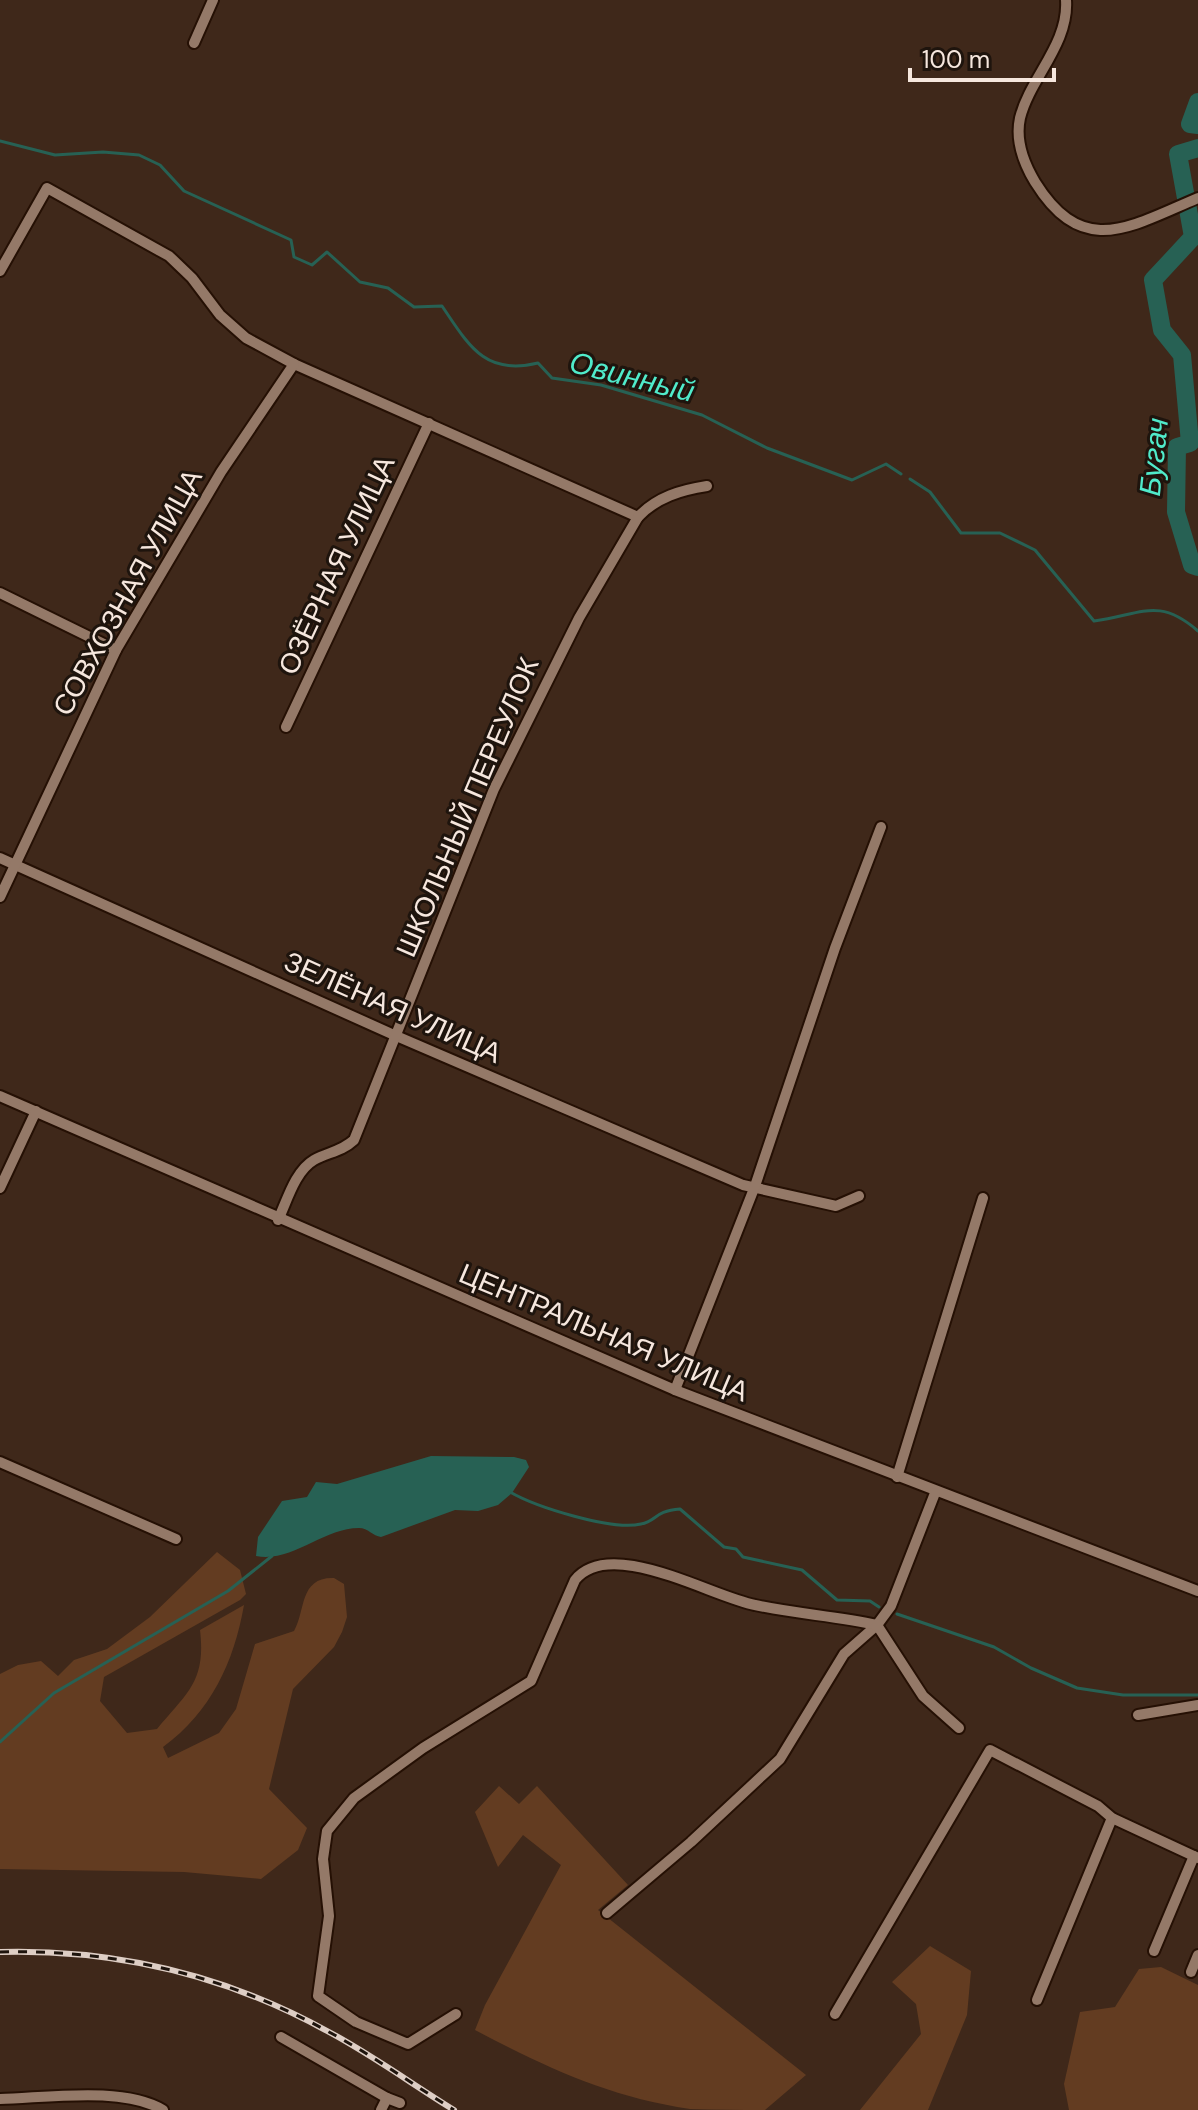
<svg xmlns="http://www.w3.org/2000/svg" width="1198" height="2110" viewBox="0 0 1198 2110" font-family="'DM Sans',sans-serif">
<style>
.green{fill:#633c21}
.water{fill:#276154}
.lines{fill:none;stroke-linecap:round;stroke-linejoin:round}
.stream{stroke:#276154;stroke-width:3}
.river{stroke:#276154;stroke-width:18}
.minor-casing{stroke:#251004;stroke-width:14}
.minor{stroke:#947968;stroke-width:10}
.rail-casing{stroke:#decec5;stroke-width:6}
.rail{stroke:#1e140d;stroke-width:3;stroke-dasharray:9;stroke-linecap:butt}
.labels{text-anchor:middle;stroke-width:6;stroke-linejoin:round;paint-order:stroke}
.street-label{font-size:28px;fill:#f6e7de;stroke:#1e140d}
.water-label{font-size:30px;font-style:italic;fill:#50ebcb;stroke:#1e140d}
</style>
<rect width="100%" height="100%" fill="#3f281a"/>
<g class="green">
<path d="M217,1552L240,1570L246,1594L240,1600L104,1677L100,1701L127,1733L157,1729C188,1692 206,1681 200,1630L244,1605C234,1662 211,1712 163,1747L168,1758L219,1733L236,1709L255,1644L294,1631C306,1610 299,1577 334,1578L344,1584L347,1617L342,1632L334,1647L293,1689L269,1789L307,1828L298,1850L261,1879L184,1872L0,1869V1674L18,1665L41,1661L58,1676L74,1660L107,1649L150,1617Z"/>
<path d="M499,1786L519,1804L537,1786L628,1885L598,1910L806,2075L765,2110C741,2110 714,2110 690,2109C609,2097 547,2068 475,2030L485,2005L561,1865L523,1835L498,1867L475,1812Z"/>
<polygon points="930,1946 971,1971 967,2015 928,2110 860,2110 921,2034 916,2004 892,1982"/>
<polygon points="1161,1967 1198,1985 1198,2110 1069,2110 1064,2084 1080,2012 1115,2007 1139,1969"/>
</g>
<path class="water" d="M431,1456L514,1457L526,1460L529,1467L512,1493L498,1505L478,1511L455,1510L381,1537C373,1536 368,1528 359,1528C323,1528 292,1563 256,1556L258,1537L282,1501L307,1497L316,1482L337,1484Z"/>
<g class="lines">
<g class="stream">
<path d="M0,141L55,155L103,152L139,155L160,165L184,191L291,240L294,257L312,265L327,252L360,282L388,288L414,307L442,306C469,346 485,376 538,363L552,378L601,385L702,415L767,448L852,480L886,464L901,474"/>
<path d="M910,479L930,492L961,533H1000L1035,550L1094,621C1141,615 1158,596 1198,631"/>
<path d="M510,1492C536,1507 612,1531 641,1524C657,1521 654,1511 680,1509L724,1547L736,1549L743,1557L802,1570L837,1600L870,1601L879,1607"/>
<polyline points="897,1614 994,1647 1031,1668 1077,1688 1123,1695 1198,1695"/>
<polyline points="0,1742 54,1693 228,1591 272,1556"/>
</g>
<g class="river">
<polyline points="1198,102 1190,124 1198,125"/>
<polyline points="1198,148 1178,154 1193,237 1153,280 1162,330 1182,355 1190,443 1177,447 1176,512 1192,565 1198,567"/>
</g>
<defs>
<g id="minor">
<path d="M1066,0C1069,44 1030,78 1020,118C1015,141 1023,162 1035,182C1083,259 1129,227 1198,198"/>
<polyline points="194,43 213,0"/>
<path d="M0,271L47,188L169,256L192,278L220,315L246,338L294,364L638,517C657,497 681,490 707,486"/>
<polyline points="0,593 116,650"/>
<polyline points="286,727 429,423"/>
<polyline points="0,858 394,1035 743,1185 836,1206 859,1196"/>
<polyline points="0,897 116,650 221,472 294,364"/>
<polyline points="0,1096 675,1390 1198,1591"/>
<polyline points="0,1188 36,1111"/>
<path d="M278,1220C287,1201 295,1171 314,1160C328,1152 341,1152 354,1140L494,789L579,618L638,517"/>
<polyline points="675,1390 755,1186 835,948 881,827"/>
<polyline points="0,1462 176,1539"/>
<polyline points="897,1477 983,1198"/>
<polyline points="1138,1715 1198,1705"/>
<polyline points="607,1913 691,1842 780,1759 844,1654 877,1625 891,1606 935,1493"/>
<polyline points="1154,1951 1194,1856"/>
<polyline points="1191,1972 1198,1955"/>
<polyline points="1037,2000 1112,1818"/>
<path d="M456,2014L408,2044L356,2022L318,1996L329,1916L323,1859L327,1831L354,1798L423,1748L531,1681L575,1580C610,1536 712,1597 755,1605C796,1614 837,1616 877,1625L923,1696L959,1728"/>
<polyline points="835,2014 990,1750 1098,1806 1112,1818 1198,1858"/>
<polyline points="281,2037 387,2098"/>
<path d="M0,2099C46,2098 123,2086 163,2110"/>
<polyline points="381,2110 387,2098 400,2103"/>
</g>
</defs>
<use href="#minor" class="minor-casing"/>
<use href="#minor" class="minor"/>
<defs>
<path id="rail" d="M0,1952C116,1949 228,1976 329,2032C372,2055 412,2084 454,2110"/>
</defs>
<use href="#rail" class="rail-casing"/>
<use href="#rail" class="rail"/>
</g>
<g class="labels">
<g class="street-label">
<text transform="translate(336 565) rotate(-65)" y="10">ОЗЁРНАЯ УЛИЦА</text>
<text transform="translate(127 592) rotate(-61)" y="10">СОВХОЗНАЯ УЛИЦА</text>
<text transform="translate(467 807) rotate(-67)" y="10">ШКОЛЬНЫЙ ПЕРЕУЛОК</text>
<text transform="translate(393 1007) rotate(24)" y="10">ЗЕЛЁНАЯ УЛИЦА</text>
<text transform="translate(604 1332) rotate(23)" y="10">ЦЕНТРАЛЬНАЯ УЛИЦА</text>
</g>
<g class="water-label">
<text transform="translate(632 377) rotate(14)" y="10">Овинный</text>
<text transform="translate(1154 457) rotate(-84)" y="10">Бугач</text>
</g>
</g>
<path d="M910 68v12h144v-12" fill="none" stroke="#f6e7de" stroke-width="4"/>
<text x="922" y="68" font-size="24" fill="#f6e7de" stroke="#1e140d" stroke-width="6" paint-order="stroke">100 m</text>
</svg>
